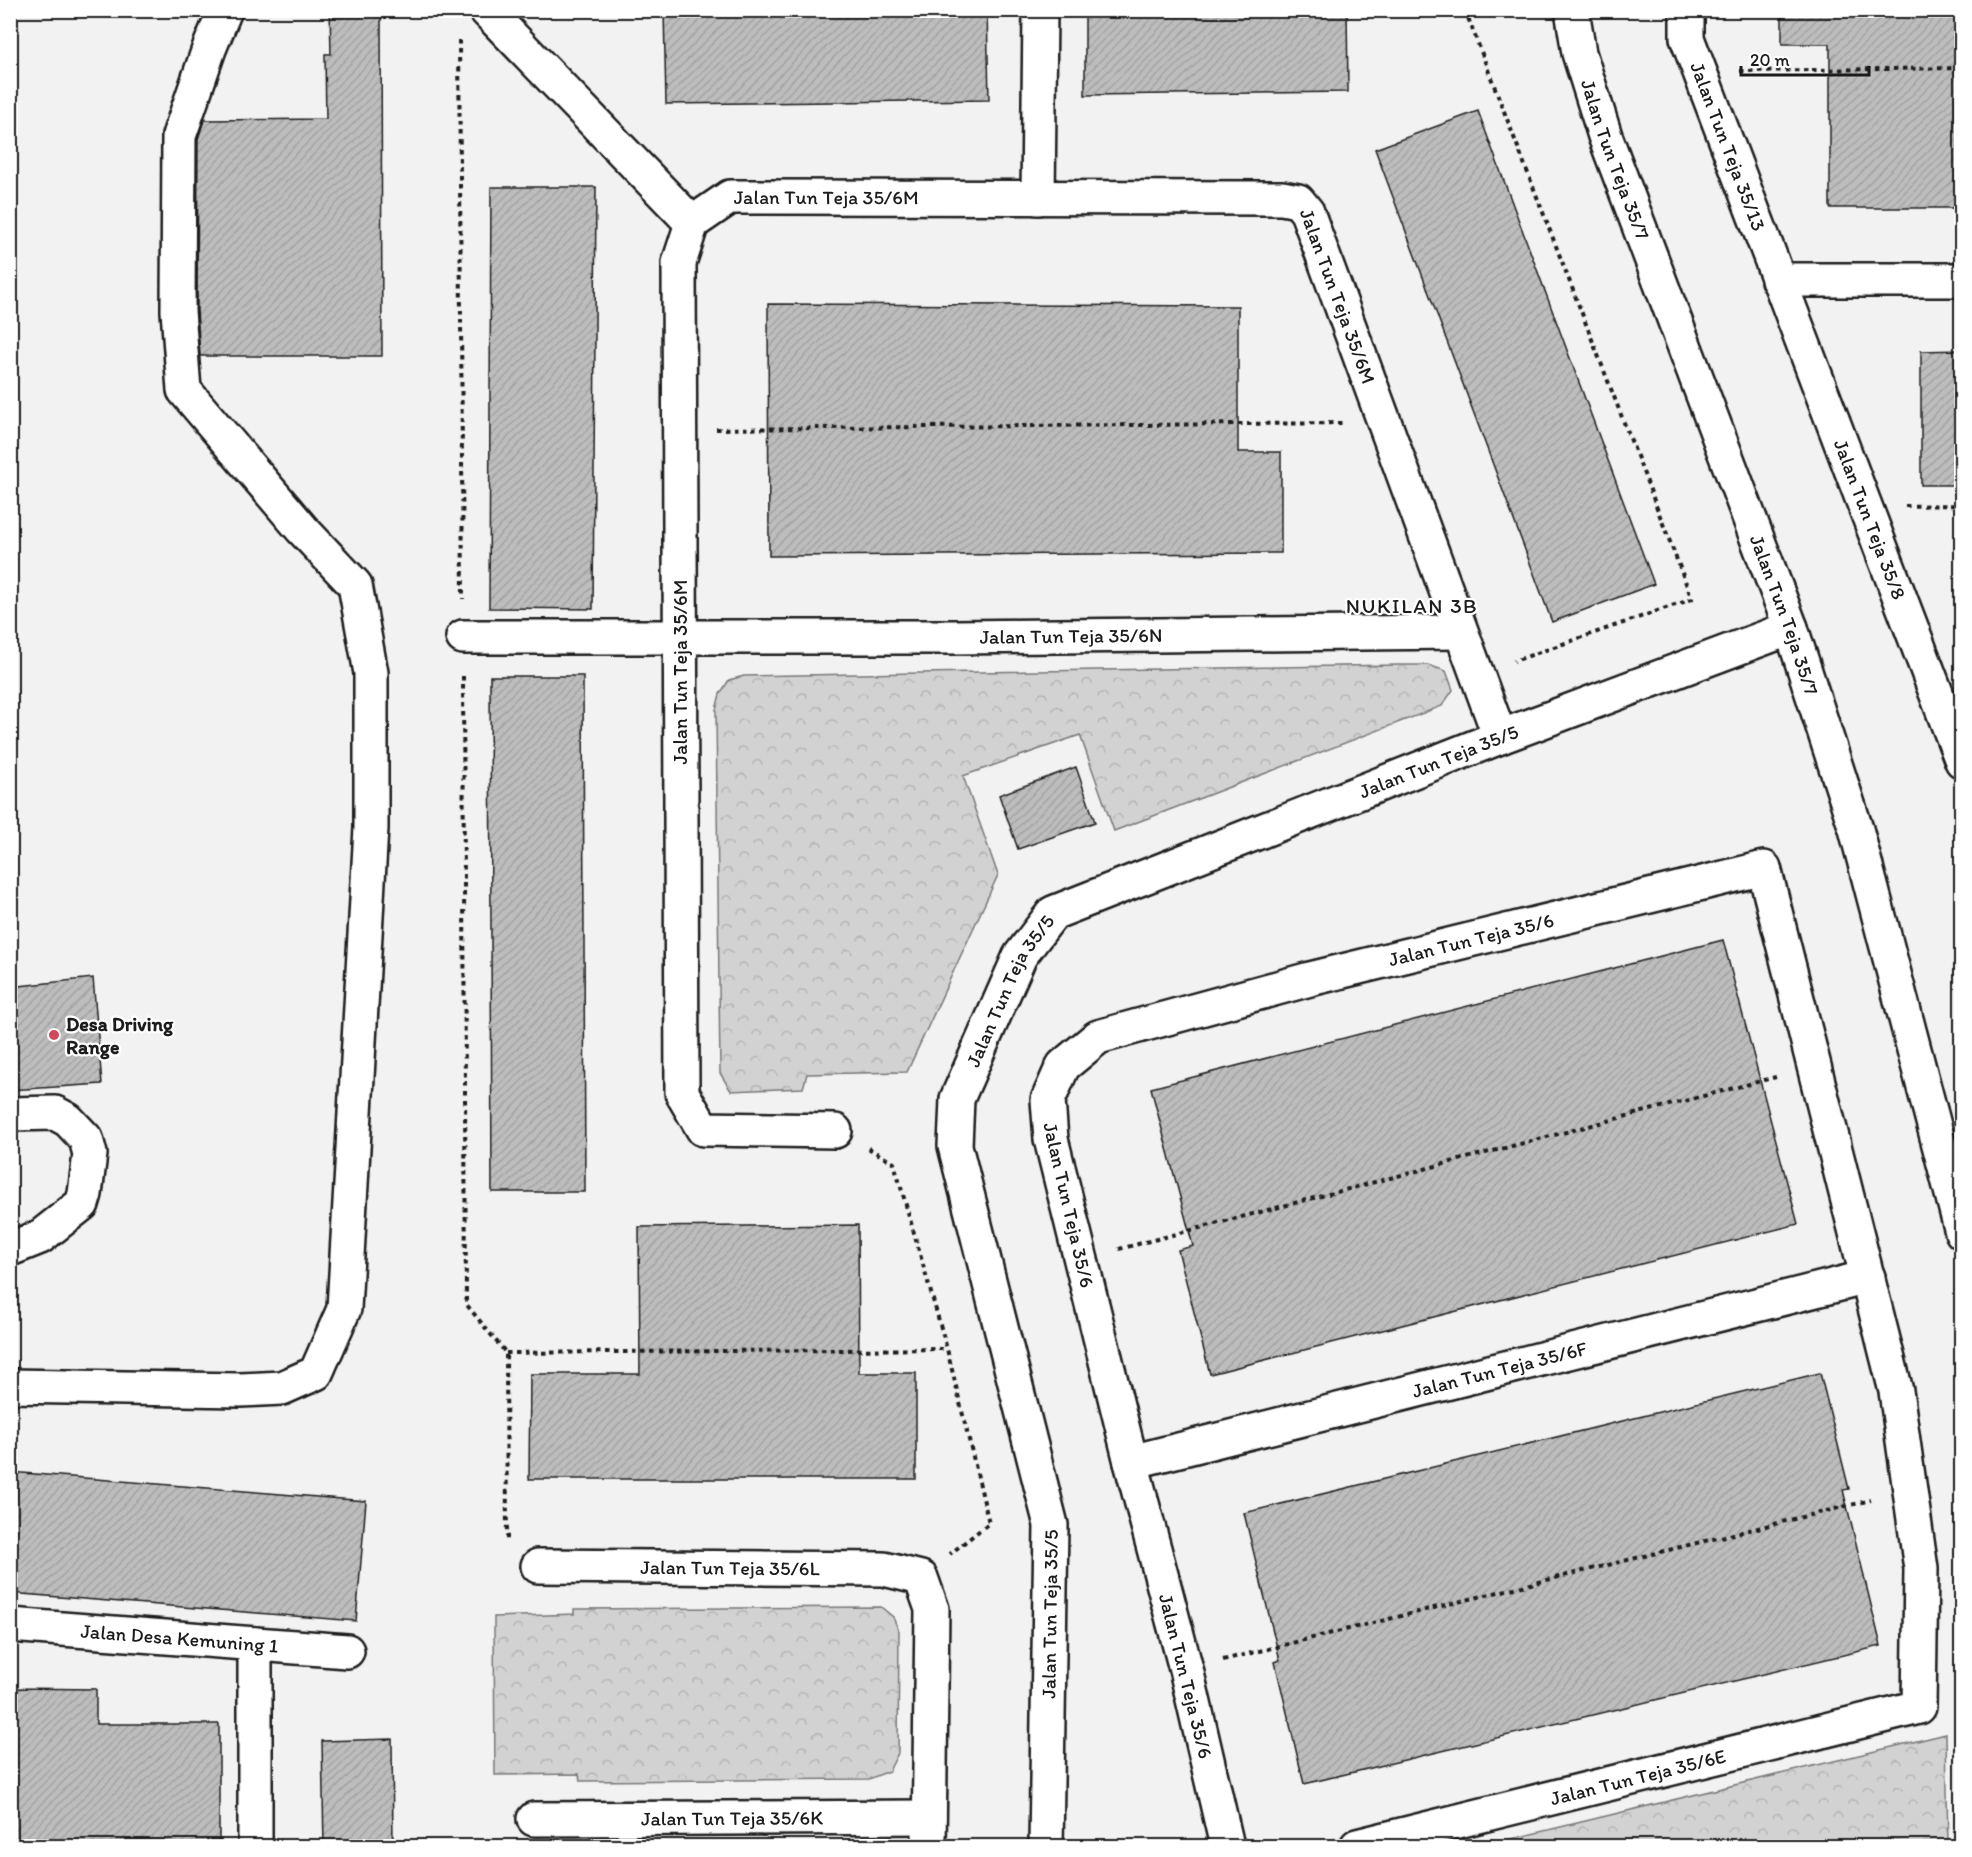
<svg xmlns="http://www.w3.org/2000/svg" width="1972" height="1857" viewBox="0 0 1972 1857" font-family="Itim,sans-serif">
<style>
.park{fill:url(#park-crowns);stroke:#777;stroke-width:1.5}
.building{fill:url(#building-hatch);stroke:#1c1c1c;stroke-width:1.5}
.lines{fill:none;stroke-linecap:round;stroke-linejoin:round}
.minor-casing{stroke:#1c1c1c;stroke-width:38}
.path{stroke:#1c1c1c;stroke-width:4;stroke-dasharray:4.5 4.5;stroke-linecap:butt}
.minor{stroke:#fff;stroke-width:33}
.poi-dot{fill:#d1495b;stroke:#fff;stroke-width:2}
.labels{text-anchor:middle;stroke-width:4.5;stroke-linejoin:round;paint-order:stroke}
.street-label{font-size:20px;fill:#1c1c1c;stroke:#fff}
.poi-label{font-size:20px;font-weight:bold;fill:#1c1c1c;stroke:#fff;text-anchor:start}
.neighbourhood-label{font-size:21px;letter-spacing:1.5px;fill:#1c1c1c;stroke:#fff}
</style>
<defs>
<pattern id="park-crowns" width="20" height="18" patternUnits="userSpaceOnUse" patternTransform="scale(1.5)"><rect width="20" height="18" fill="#d2d2d2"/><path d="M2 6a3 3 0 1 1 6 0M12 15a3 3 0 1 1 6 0" fill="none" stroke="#b4b4b4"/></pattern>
<pattern id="building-hatch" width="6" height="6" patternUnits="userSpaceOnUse" patternTransform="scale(1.5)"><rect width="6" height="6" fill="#bdbdbd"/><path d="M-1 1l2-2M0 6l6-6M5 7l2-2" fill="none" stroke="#a2a2a2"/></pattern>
</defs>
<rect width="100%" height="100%" fill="#f2f2f2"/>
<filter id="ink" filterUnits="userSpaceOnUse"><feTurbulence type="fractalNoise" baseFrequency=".0167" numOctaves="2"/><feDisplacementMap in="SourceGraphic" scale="12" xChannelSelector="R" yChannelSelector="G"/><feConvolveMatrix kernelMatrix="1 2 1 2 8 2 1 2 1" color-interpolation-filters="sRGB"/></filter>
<g filter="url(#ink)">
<g class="park">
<polygon points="1399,665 1428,665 1446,671 1453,690 1442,706 1114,831 1080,735 963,776 998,875 907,1072 807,1074 803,1088 731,1091 720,1073 716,710 720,694 729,680 744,676"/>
<polygon points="881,1607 893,1617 899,1631 898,1753 889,1771 869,1779 580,1781 579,1774 495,1775 494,1617 574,1614 574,1609"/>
<polygon points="1946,1734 1948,1846 1482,1846"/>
</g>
<g class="building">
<polygon points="330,10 381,10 382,356 200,356 197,310 198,139 204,120 326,119 325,54 331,54"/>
<polygon points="664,10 987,10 989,100 666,104"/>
<polygon points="1085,10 1347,10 1348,92 1085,95"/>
<polygon points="1782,10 1962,10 1962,208 1830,208 1830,44 1782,44"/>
<polygon points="1478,111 1654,584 1552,622 1375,149"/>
<polygon points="491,187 596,187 593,609 489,608"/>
<polygon points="768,304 1238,306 1238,452 1281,452 1281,553 769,556"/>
<polygon points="1962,350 1962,485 1921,485 1921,351"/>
<polygon points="490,676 583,676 585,1192 492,1192"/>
<polygon points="1076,767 1095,822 1018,849 999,795"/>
<polygon points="1723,940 1798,1224 1210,1374 1178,1250 1193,1246 1151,1088"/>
<polygon points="93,978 102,1084 10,1090 10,987"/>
<polygon points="858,1225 859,1373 916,1373 916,1479 529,1479 530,1374 640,1374 639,1227"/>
<polygon points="1820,1373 1849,1489 1843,1490 1881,1646 1304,1784 1275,1662 1280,1660 1244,1513"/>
<polygon points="10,1472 366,1501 356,1621 10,1593"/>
<polygon points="10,1688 96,1689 96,1724 219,1724 219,1846 10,1846"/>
<polygon points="392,1739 393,1846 324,1846 322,1741"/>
</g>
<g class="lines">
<defs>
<g id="minor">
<polyline points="486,10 692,223"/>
<path id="s1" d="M1572,10L1579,53L1605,136L1791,628L1856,829L1962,1232"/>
<path id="s2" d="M1687,10V38L1962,761"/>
<polyline points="1038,198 1040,10"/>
<polyline points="1778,280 1962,280"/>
<path id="s3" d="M463,637H955L1461,632"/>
<polyline points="10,1114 55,1113 68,1120 86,1139 90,1154 85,1194 82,1204 40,1237 10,1249"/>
<path id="s4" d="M835,1131L703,1129L682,1093L679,263L692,223L730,197L1282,198L1298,201L1307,212L1500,737"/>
<polyline points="10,1386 240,1390 282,1388 316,1373 344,1309 371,828 371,673 355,585 302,529 184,390 178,311 179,136 209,49 225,10"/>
<path id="s5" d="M1131,1462L1868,1277"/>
<path id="s6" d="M538,1566L884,1569L921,1578L932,1609L929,1846"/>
<path id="s7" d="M10,1625L347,1651"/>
<polyline points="255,1644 255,1846"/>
<path id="s8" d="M534,1819L929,1817"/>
<path id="s9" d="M1046,1846L1051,1525L955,1146L957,1099L1020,956L1053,913L1500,737L1791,628"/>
<path id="s10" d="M1227,1846L1186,1669L1131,1462L1051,1139L1048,1100L1063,1066L1098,1037L1310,979L1764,868L1896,1391L1921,1569L1919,1707L1357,1846"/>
</g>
</defs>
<use href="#minor" class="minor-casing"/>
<g class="path">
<polyline points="1465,10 1692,599 1514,661"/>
<polyline points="459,40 463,599"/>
<polyline points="1740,71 1962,68"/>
<polyline points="716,429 1345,423"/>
<polyline points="1905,506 1962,505"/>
<polyline points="463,676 466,1304 506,1353 507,1542"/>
<polyline points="868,1148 894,1163 947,1349 989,1523 950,1554"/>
<polyline points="1119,1249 1776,1077"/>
<polyline points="506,1353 946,1349"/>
<polyline points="1223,1660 1871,1500"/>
</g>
<use href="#minor" class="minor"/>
</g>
</g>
<circle class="poi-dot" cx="54" cy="1035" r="6"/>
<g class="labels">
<g class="street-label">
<text dy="7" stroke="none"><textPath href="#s2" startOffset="144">Jalan Tun Teja 35/13</textPath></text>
<text dy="7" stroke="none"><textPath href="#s1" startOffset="156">Jalan Tun Teja 35/7</textPath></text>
<text dy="7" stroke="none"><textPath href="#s4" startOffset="1188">Jalan Tun Teja 35/6M</textPath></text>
<text dy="7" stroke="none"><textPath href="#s4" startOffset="1764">Jalan Tun Teja 35/6M</textPath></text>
<text dy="7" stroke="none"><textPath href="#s2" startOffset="543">Jalan Tun Teja 35/8</textPath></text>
<text dy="7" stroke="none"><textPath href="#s1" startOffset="642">Jalan Tun Teja 35/7</textPath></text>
<text dy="7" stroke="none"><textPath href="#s3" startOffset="608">Jalan Tun Teja 35/6N</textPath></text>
<text transform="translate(680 672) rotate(-90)" y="7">Jalan Tun Teja 35/6M</text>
<text dy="7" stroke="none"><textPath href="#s9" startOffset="1384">Jalan Tun Teja 35/5</textPath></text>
<text dy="7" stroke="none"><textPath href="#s10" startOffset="1236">Jalan Tun Teja 35/6</textPath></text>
<text dy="7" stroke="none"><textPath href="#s9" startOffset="880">Jalan Tun Teja 35/5</textPath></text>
<text transform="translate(1069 1205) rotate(77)" y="7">Jalan Tun Teja 35/6</text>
<text dy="7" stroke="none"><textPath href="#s5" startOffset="380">Jalan Tun Teja 35/6F</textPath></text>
<text dy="7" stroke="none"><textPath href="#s6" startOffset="192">Jalan Tun Teja 35/6L</textPath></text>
<text dy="7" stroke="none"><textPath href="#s9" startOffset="232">Jalan Tun Teja 35/5</textPath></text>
<text dy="7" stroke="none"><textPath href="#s7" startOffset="170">Jalan Desa Kemuning 1</textPath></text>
<text transform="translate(1186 1676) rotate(76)" y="7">Jalan Tun Teja 35/6</text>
<text transform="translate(1638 1777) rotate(-14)" y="7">Jalan Tun Teja 35/6E</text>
<text dy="7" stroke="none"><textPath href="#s8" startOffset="198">Jalan Tun Teja 35/6K</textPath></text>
</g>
<g class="poi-label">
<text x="66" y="1031">Desa Driving<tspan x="66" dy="23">Range</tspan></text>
</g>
<g class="neighbourhood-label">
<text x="1412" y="613">NUKILAN 3B</text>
</g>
</g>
<rect width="1972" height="1857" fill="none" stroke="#fff" stroke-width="36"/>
<rect x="18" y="18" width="1936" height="1821" fill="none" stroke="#1c1c1c" stroke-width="2" filter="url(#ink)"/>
<path d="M1741 66v9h128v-9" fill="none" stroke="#1c1c1c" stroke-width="3"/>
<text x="1750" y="66" font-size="18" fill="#1c1c1c" stroke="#ffffff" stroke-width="4.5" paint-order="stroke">20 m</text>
</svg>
